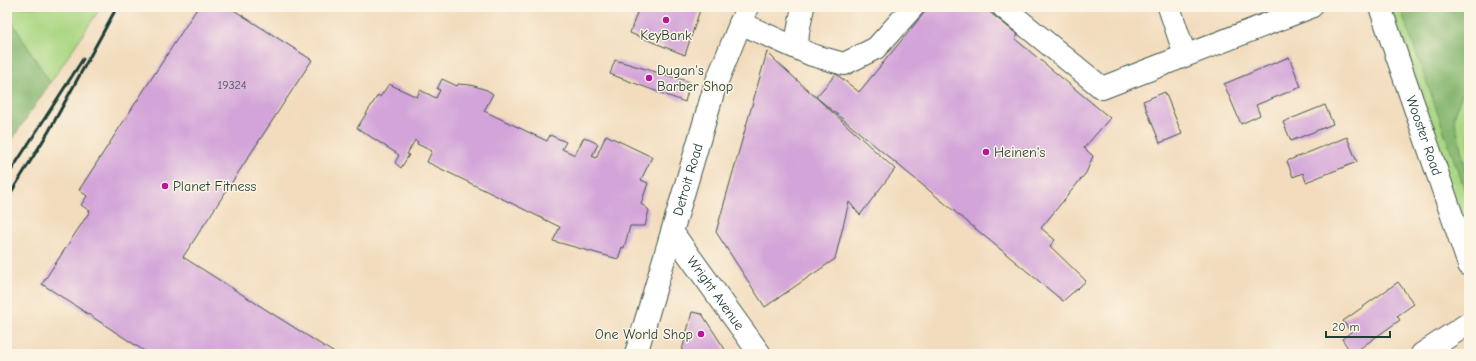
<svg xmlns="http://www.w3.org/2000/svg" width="1476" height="361" viewBox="0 0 1476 361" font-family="'Comic Neue',sans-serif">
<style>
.green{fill:#abd784;stroke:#658a5c}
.forest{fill:#88b872;stroke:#547a53}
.building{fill:#d3a4d9}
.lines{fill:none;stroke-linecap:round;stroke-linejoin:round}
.minor-casing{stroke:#3f5549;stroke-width:24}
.major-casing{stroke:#3f5549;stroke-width:24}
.minor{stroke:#fff;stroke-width:22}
.major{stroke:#fff;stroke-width:22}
.rail{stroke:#1f3d34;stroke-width:3}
.poi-dot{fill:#b5179e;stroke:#fcf5e5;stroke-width:1.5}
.labels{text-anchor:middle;stroke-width:3;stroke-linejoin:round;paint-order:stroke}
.number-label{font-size:12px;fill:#4c575d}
.poi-label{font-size:14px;fill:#1f3d34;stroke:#fcf5e5;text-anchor:start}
.street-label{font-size:14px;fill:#1f3d34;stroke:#fcf5e5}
</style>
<rect width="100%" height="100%" fill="#fcf5e5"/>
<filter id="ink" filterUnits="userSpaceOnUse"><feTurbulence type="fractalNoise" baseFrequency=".025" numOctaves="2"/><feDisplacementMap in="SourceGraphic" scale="8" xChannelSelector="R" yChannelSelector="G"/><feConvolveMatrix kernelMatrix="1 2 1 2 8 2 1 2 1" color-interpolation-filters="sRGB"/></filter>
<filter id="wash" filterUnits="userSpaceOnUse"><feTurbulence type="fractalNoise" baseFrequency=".012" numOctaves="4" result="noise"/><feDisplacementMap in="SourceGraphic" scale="16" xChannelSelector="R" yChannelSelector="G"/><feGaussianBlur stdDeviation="0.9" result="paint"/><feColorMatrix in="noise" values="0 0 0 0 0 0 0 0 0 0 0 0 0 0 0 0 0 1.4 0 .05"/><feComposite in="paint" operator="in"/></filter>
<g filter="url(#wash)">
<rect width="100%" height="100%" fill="#f2dcbd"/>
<g class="green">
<polygon points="7,7 101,7 50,83 7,14"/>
<polygon points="1382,7 1469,7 1469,268"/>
</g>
<g class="forest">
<polygon points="1400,7 1469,7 1469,74 1454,117 1469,184 1469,202"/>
<polygon points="7,14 50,83 7,147"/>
</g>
<g id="blocks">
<g class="building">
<polygon points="198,7 229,7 312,60 183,257 336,354 149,354 42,284 90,211 81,205 87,196 79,190"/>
<polygon points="639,7 701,7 685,55 630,33"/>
<polygon points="929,7 983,7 1018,35 1015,39 1110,118 1084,148 1093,156 1086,173 1041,228 1055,240 1050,246 1086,281 1063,301 816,97 836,74 859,92"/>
<polygon points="767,52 777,62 895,169 860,215 849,202 835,259 765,307 716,232"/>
<polygon points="1289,57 1301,87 1256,105 1260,115 1241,124 1224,84"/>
<polygon points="615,60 690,82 685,102 610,74"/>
<polygon points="442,79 457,86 458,84 471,85 487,90 493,94 484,111 547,141 550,135 566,142 562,149 575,155 584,137 598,144 592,156 596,158 606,135 652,157 641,180 648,183 641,204 649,210 645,226 630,226 624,248 622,247 618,259 553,241 560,227 427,162 432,151 417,144 418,142 415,140 407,154 409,155 401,168 395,163 399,155 357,128 378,95 380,97 389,84 417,97 420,90 436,98 440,90 437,89"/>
<polygon points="1165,92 1182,134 1160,143 1143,101"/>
<polygon points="1325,105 1333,124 1291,141 1283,122"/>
<polygon points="1347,137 1357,162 1306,182 1303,173 1293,177 1287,161"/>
<polygon points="1398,282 1414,304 1397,316 1400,320 1352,354 1342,339 1351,332 1343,321"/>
<polygon points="692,312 702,314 728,354 681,354"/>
</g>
</g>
</g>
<g filter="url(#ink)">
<use href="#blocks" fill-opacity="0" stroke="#3f5549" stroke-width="1"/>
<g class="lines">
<defs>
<g id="minor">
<polyline points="1003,7 1102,88 1311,7"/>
<polyline points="1169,7 1185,55"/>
<polyline points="740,23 812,55 844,64 876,48 913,7"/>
<polyline points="797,48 798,32 803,7"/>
<path id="s1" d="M672,232L760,354"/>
<polyline points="1422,354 1469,323"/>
</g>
<g id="major">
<path id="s2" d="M1380,7L1469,265"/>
<path id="s3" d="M636,354L715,86L747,7"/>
</g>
</defs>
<use href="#minor" class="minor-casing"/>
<use href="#major" class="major-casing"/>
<use href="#minor" class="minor"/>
<use href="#major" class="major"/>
<g class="rail">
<polyline points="7,177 83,59"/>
<polyline points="7,199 49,131 117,7"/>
</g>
</g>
</g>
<g class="poi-dot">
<circle cx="666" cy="20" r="4"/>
<circle cx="649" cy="78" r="4"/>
<circle cx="986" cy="152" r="4"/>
<circle cx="165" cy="186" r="4"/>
<circle cx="701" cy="334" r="4"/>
</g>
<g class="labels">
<g class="number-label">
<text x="232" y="89">19324</text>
</g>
<g class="poi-label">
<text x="666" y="40" text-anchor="middle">KeyBank</text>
<text x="657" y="75">Dugan's<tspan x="657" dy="16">Barber Shop</tspan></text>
<text x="994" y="157">Heinen's</text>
<text x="173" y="191">Planet Fitness</text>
<text x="693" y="339" text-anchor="end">One World Shop</text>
</g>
<g class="street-label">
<text dy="5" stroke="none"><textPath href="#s2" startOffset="136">Wooster Road</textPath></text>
<text dy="5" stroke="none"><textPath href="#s3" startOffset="182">Detroit Road</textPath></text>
<text dy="5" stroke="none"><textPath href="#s1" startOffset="75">Wright Avenue</textPath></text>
</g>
</g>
<rect width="1476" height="361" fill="none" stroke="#fcf5e5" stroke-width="24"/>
<path d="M1326 331v6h64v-6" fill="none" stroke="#1f3d34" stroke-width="2"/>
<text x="1332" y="331" font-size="12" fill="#1f3d34" stroke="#fcf5e5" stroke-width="3" paint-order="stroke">20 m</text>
</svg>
